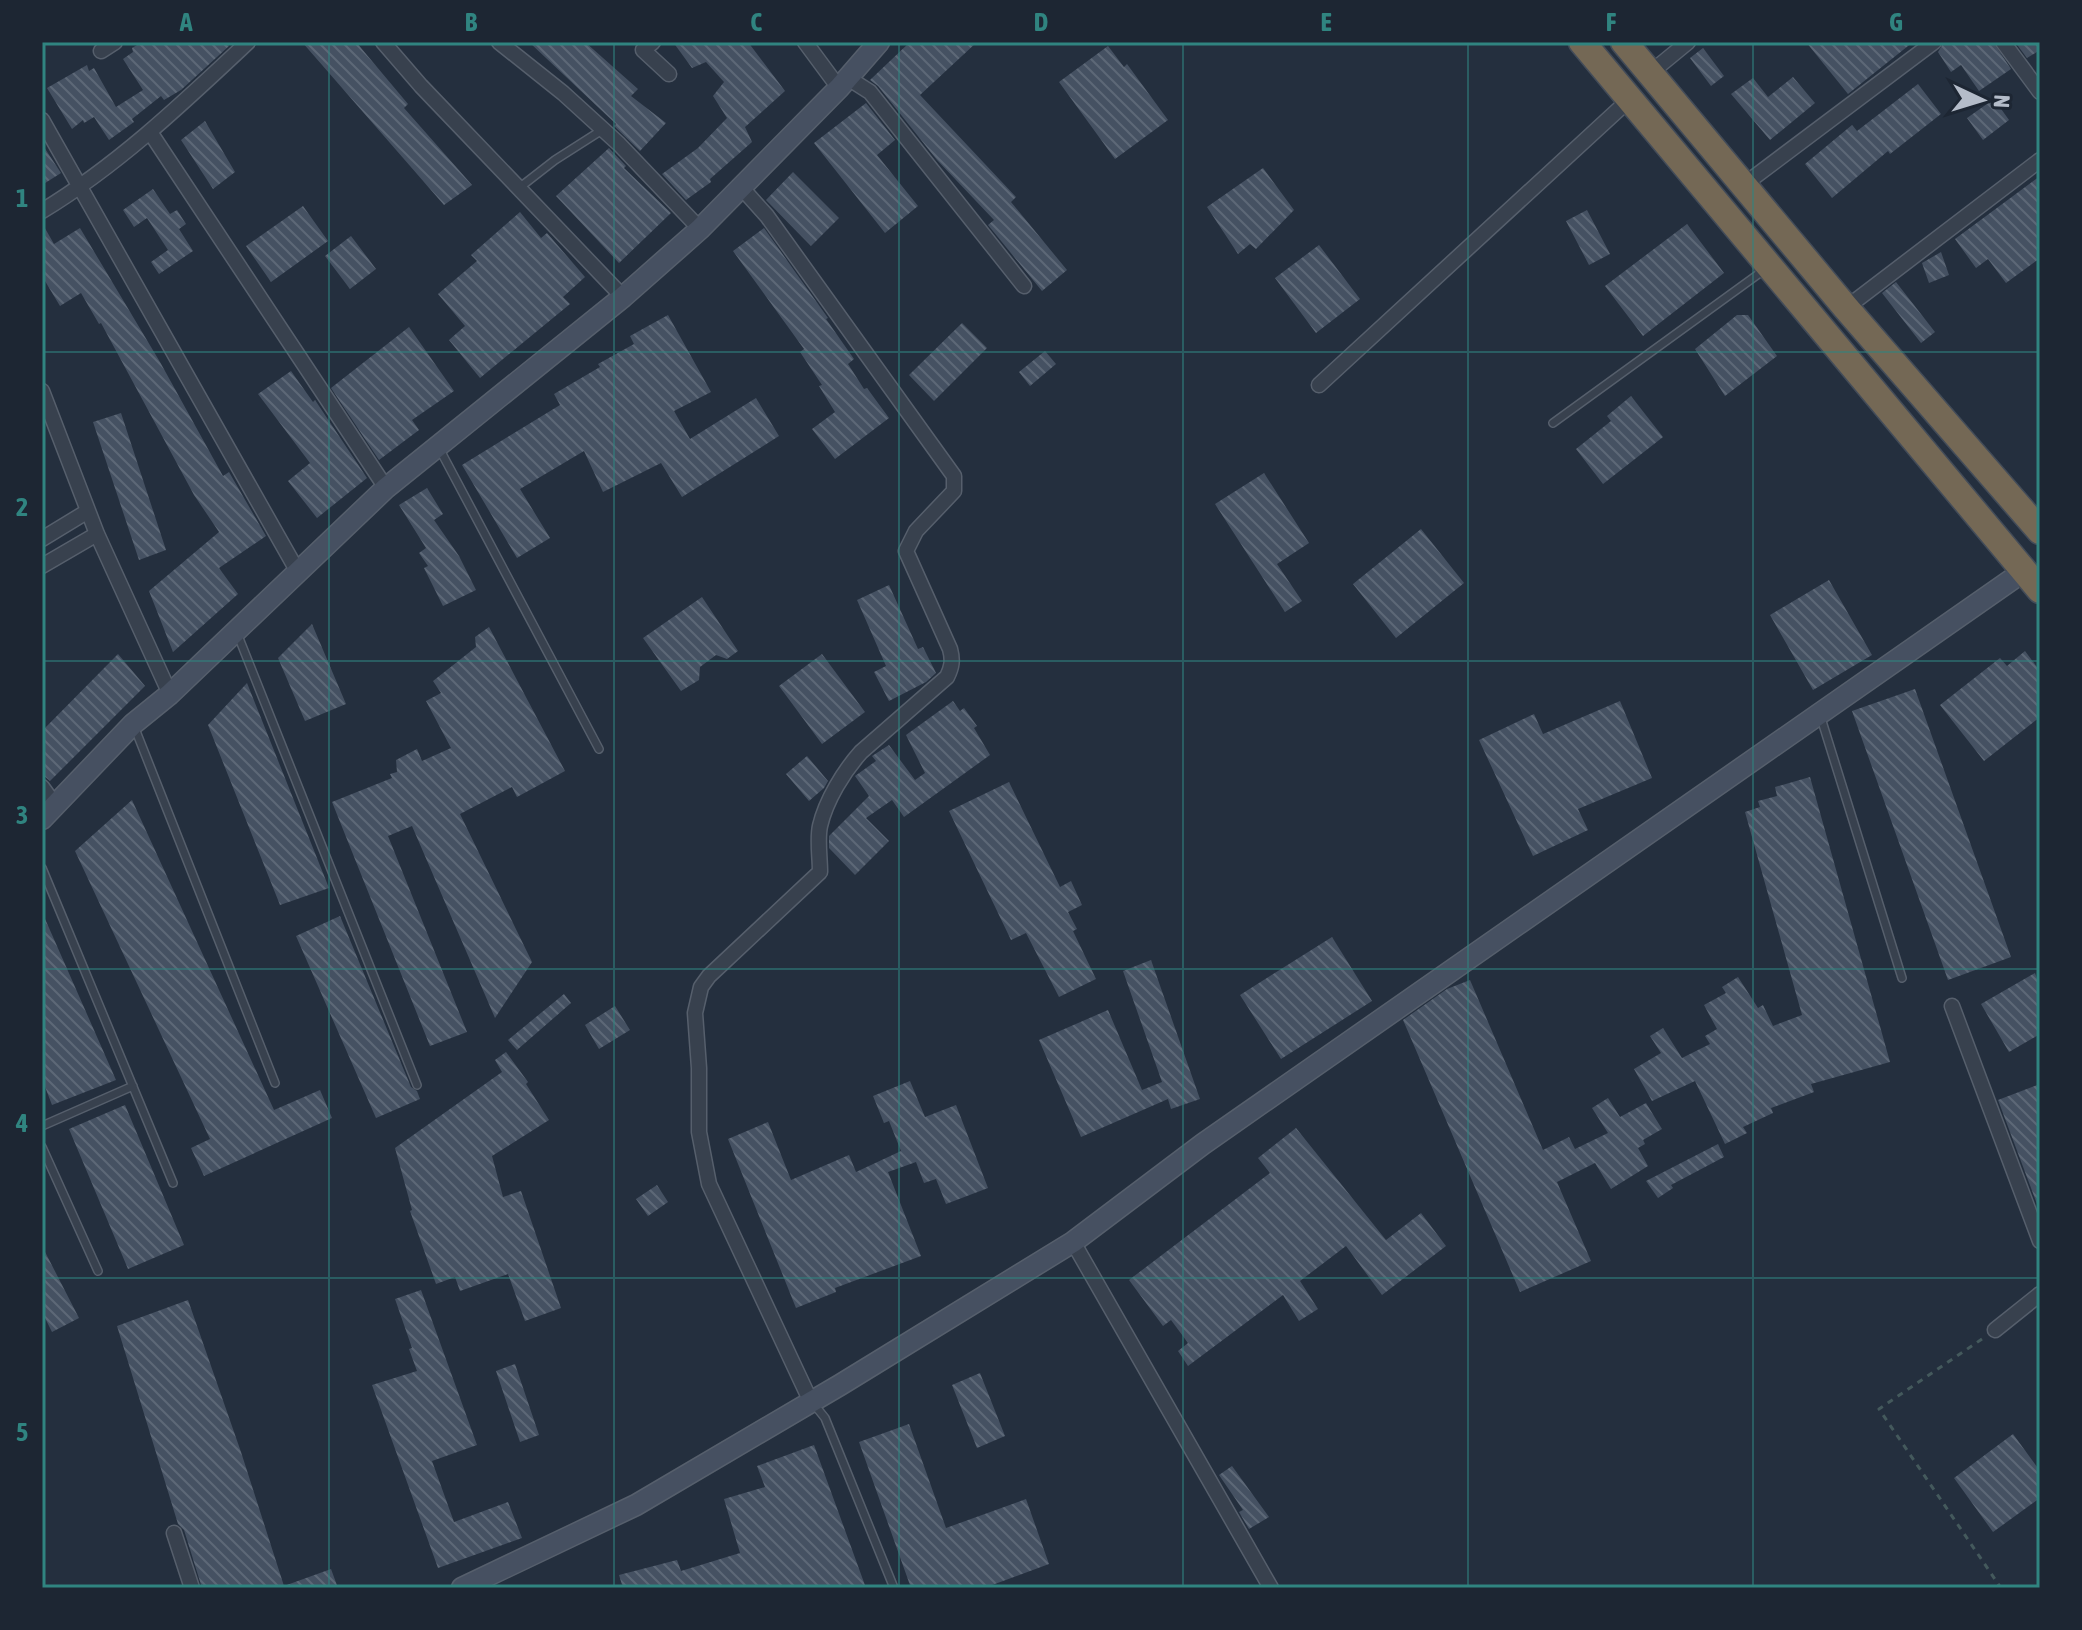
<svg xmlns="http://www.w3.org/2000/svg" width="2082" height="1630" font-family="'Asap Condensed',sans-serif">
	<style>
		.building { fill: url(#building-back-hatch) }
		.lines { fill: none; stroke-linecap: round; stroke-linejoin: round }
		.lane-casing { stroke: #565f6c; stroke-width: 10 }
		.street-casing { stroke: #565f6c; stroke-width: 17 }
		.secondary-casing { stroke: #565f6c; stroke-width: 23 }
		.highway-casing { stroke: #434c59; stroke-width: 29 }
		.path { stroke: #44595c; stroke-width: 3; stroke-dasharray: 6 6; stroke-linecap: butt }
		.lane { stroke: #38414e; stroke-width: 7 }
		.street { stroke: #38414e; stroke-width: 14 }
		.secondary { stroke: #465061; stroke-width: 20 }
		.highway { stroke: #746855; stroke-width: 26 }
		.grid { fill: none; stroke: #308480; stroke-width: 2; stroke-opacity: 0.55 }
		.neatline { fill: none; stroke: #308480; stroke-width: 3 }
		.grid-label { font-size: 26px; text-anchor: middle; font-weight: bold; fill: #308480 }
	</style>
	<defs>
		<pattern id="building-back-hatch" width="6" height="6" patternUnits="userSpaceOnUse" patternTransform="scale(2)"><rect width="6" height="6" fill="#455162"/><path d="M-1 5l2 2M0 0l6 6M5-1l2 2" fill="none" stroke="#5d6877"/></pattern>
	</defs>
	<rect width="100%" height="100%" fill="#242f3e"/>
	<!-- building -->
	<path class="building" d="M142 42H227L229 46 181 90 164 100 161 96 132 119 134 122 109 140 94 117 84 123 83 120 72 129 47 88 87 65 89 71 94 68 116 107 143 90 123 59 133 52 132 48Z
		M302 42H356L408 104 404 108 472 185 444 205Z
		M529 42H585L638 89 631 96 666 123 640 151 614 126 616 124Z
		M673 42H748L785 91 745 127 752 142 710 179 711 182 686 200 662 174 698 148 727 118 713 96 724 82 706 62 692 68Z
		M910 42H977L920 95 1016 197 1011 202 1067 270 1042 291 988 225 994 220 937 160 878 86 870 80Z
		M1806 42H1913L1848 94Z
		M1944 42H1993L2011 69 1979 91 1961 65 1951 72 1938 52Z
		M2015 42H2040V50L2027 58Z
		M1108 46 1124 67 1127 64 1168 120 1115 159 1059 82Z
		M1703 48 1724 76 1711 86 1690 58Z
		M1793 77 1815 103 1770 140 1731 94 1753 78 1768 97Z
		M1918 84 1941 114 1890 154 1888 151 1832 198 1805 164 1852 125 1857 131Z
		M1994 99 2009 120 1983 140 1967 118Z
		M866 103 895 140 877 155 918 206 885 233 814 143Z
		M205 121 235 172 213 189 181 140Z
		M42 144 61 173 42 185Z
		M609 148 626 166 624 168 671 213 619 263 556 196Z
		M1263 168 1294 210 1256 249 1250 244 1238 254 1207 207Z
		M793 172 839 218 811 246 766 200Z
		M2040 176V258L2006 283 1988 259 1976 268 1955 239Z
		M153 189 170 214 177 210 186 224 179 229 193 251 159 274 151 262 168 250 147 218 134 227 123 210Z
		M303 206 328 241 271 282 246 246Z
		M1587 210 1610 254 1589 265 1566 221Z
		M520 212 541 238 547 233 585 277 563 297 570 304 480 378 449 340 465 326 438 294 477 261 471 255Z
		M42 223 54 244 80 228 160 362 223 476 229 472 266 536 219 568 238 594 173 652 149 591 219 532 194 495 101 323 99 324 81 293 60 306 42 276Z
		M1687 224 1724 273 1643 336 1605 286Z
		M764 228 828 318 826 319 854 359 848 364 864 389 867 388 889 418 835 459 812 429 835 412 819 386 822 385 800 352 804 349 733 251Z
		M351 236 376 269 350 289 325 256Z
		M1319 245 1360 299 1316 333 1275 278Z
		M1941 252 1949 275 1929 283 1922 263Z
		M1896 282 1935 332 1921 343 1882 293Z
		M668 315 711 392 674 411 690 439 756 398 779 436 682 497 661 463 603 492 584 451 520 489 550 538 517 558 462 465 560 405 554 394 600 367 598 364 634 344 630 336Z
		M1737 315H1748L1777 356 1725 396 1695 349Z
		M962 323 987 348 934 401 909 375Z
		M409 327 454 391 412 420 419 430 379 460 331 388Z
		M1045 351 1056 364 1030 386 1019 372Z
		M291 371 313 402 315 400 367 478 317 518 288 481 310 463 258 394Z
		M1631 396 1663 437 1603 484 1576 449 1611 421 1607 416Z
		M121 413 166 550 139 560 93 422Z
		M1264 473 1309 543 1277 564 1302 601 1285 612 1215 504Z
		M427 488 443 514 434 520 459 556 476 590 443 606 424 568 428 566 419 553 426 548 399 505Z
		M1421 529 1464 583 1396 638 1353 584Z
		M1829 580 1872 655 1813 690 1770 615Z
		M889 585 918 649 923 647 936 673 926 682 889 701 874 672 886 666 857 600Z
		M702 597 738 651 727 659 716 655 700 667 699 680 681 691 643 638Z
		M312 624 346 704 305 721 278 658Z
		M489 627 565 771 517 797 512 787 460 814 532 962 495 1018 412 826 388 836 467 1032 430 1046 332 802 392 778 390 774 397 772 396 760 417 749 422 761 451 748 426 701 441 693 433 681 476 647 475 637Z
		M2025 651 2040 671V717L1984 761 1940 705 2000 658 2007 666Z
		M118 654 145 686 50 781 42 774V731Z
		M822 654 865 712 822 744 779 686Z
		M247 683 329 888 280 905 208 725Z
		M1915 689 2011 957 1948 980 1852 711Z
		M953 701 960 711 964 708 977 726 974 728 990 755 904 817 892 800 866 818 889 841 855 875 829 848V836L869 796 855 776 876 761 872 756 889 745 915 780 925 773 906 735Z
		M1620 701 1652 778 1578 809 1588 830 1533 856 1479 740 1534 714 1543 734Z
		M807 756 828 781 824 788 809 801 786 774Z
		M1810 777 1890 1062 1811 1084 1814 1092 1771 1108 1773 1113 1743 1127 1747 1133 1725 1144 1695 1081 1652 1101 1634 1069 1661 1053 1650 1036 1663 1028 1682 1058 1710 1044 1705 1036 1717 1029 1704 1005 1726 993 1722 987 1738 977 1758 1008 1763 1005 1773 1026 1802 1015 1745 812 1760 807 1758 801 1777 796 1775 787Z
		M1009 782 1060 887 1071 881 1082 905 1068 912 1077 929 1073 931 1096 979 1059 997 1026 933 1011 940 949 811Z
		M132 800 274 1110 320 1090 332 1118 204 1176 191 1148 210 1139 75 851Z
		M42 912 116 1080 52 1105 42 1079Z
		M340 916 411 1087 417 1091 420 1099 376 1118 296 936Z
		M1332 937 1372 1001 1281 1059 1240 995Z
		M1151 960 1200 1099 1171 1109 1168 1099 1081 1137 1039 1040 1108 1010 1142 1090 1162 1082 1123 971Z
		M2035 973 2040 987V1034L2009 1052 1981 1004Z
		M1470 980 1543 1150 1569 1137 1575 1149 1608 1133 1592 1108 1608 1098 1620 1117 1646 1103 1662 1129 1643 1140 1645 1144 1638 1148 1648 1166 1611 1189 1595 1163 1557 1182 1591 1261 1520 1292 1403 1020 1447 989Z
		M564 994 571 1003 517 1050 508 1040Z
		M615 1006 630 1030 599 1049 585 1025Z
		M506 1052 528 1082 526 1084 549 1120 492 1156 503 1197 521 1191 561 1308 525 1321 508 1274 460 1291 455 1277 436 1284 410 1211 412 1210 395 1148 502 1072 495 1060Z
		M910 1081 925 1117 956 1105 988 1188 946 1204 936 1179 924 1183 916 1162 888 1172 921 1256 835 1288 836 1292 796 1308 728 1139 768 1122 791 1180 849 1155 856 1172 901 1151 889 1121 884 1123 873 1096Z
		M2040 1084V1212L1998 1100Z
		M125 1105 184 1245 128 1269 69 1129Z
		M1296 1128 1386 1240 1421 1213 1446 1246 1382 1295 1346 1246 1300 1281 1318 1309 1299 1321 1283 1295 1188 1366 1178 1351 1188 1343 1171 1320 1163 1326 1129 1280 1270 1173 1258 1158Z
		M1718 1144 1724 1157 1671 1185 1673 1188 1658 1198 1646 1181Z
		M657 1185 668 1202 648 1216 636 1199Z
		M42 1246 79 1318 52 1332 42 1312Z
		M421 1290 477 1445 432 1461 454 1522 508 1502 522 1538 438 1568 372 1385 417 1371 409 1349 412 1348 395 1299Z
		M188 1300 241 1452 284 1586 331 1569 338 1588H202L184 1530 178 1524 117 1326Z
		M515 1364 539 1435 520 1442 496 1371Z
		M980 1373 1005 1436 977 1448 952 1385Z
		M909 1424 946 1528 1026 1499 1049 1564 984 1588H911L859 1442Z
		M2013 1434 2040 1471V1498L1993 1532 1954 1478Z
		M814 1445 866 1588H623L619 1575 677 1560 681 1571 740 1553 724 1499 765 1487 757 1466Z
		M1232 1466 1269 1517 1249 1529 1239 1512 1243 1510 1219 1475Z"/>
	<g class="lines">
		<defs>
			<path id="lane" d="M519 188 555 160 602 130
				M1553 423 1764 270
				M439 448 599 749
				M237 633 417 1085
				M1821 718 1902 978
				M134 726 275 1083
				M42 868 173 1183
				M42 1126 133 1086
				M42 1147 98 1271
				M813 1403 825 1418 894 1588"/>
			<path id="street" d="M383 42 421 86 623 297
				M499 42 563 93 619 144 700 229
				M653 42 643 50 669 74
				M805 42 839 88
				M2003 42 2040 92
				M101 51 115 42
				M1649 74 1688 42
				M848 78 870 92 1024 286
				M42 120 298 572
				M150 132 386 488
				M1745 184 1934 42
				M741 187 767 216 954 476V491L916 531 906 551 950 649C953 660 952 667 947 677L861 752C844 771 826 800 820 826 817 839 820 857 820 872L709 976 701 987 695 1013 699 1068V1132L709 1184 811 1402
				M42 211C118 165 183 103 248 42
				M1846 308 2040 160
				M1319 385 1631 98
				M42 391 97 534 170 694
				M42 539 88 511
				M42 566 97 534
				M42 787 55 805
				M1952 1006 2040 1241
				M1073 1242 1271 1588
				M1995 1330 2040 1294
				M174 1533 192 1588"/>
			<path id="secondary" d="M42 819 133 724 170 694 386 488 623 297 700 229 839 88 879 42
				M462 1588 636 1505 840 1385 1073 1242 1203 1144 2024 571"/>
			<path id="highway" d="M1582 42 2040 590
				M1624 42 1846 308 2040 531"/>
		</defs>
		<!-- lane casing -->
		<use href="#lane" class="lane-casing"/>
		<!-- street casing -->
		<use href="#street" class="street-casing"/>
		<!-- secondary casing -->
		<use href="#secondary" class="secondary-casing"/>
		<!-- highway casing -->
		<use href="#highway" class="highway-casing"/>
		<!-- path -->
		<path class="path" d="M1982 1339 1879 1409 2001 1588"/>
		<!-- lane -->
		<use href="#lane" class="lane"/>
		<!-- street -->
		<use href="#street" class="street"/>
		<!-- secondary -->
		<use href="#secondary" class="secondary"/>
		<!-- highway -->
		<use href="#highway" class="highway"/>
	</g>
	<!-- grid -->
	<path class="grid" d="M329 42V1588M614 42V1588M899 42V1588M1183 42V1588M1468 42V1588M1753 42V1588M42 352H2040M42 661H2040M42 969H2040M42 1278H2040"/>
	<!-- border -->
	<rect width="2082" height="1630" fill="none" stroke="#1d2633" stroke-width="88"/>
	<!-- north arrow -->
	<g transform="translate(1982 100) rotate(94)" stroke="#1d2633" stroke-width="6" paint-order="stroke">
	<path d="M0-6L14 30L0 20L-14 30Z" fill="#b4bcc9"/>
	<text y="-12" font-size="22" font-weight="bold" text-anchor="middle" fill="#b4bcc9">N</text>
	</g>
	<rect x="44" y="44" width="1994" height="1542" class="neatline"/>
	<g class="grid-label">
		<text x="186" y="31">A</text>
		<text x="471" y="31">B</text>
		<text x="756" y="31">C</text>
		<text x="1041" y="31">D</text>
		<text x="1326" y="31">E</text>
		<text x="1611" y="31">F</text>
		<text x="1896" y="31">G</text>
		<text x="22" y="207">1</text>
		<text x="22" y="516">2</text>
		<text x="22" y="824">3</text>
		<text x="22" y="1132">4</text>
		<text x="22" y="1441">5</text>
	</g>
</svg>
